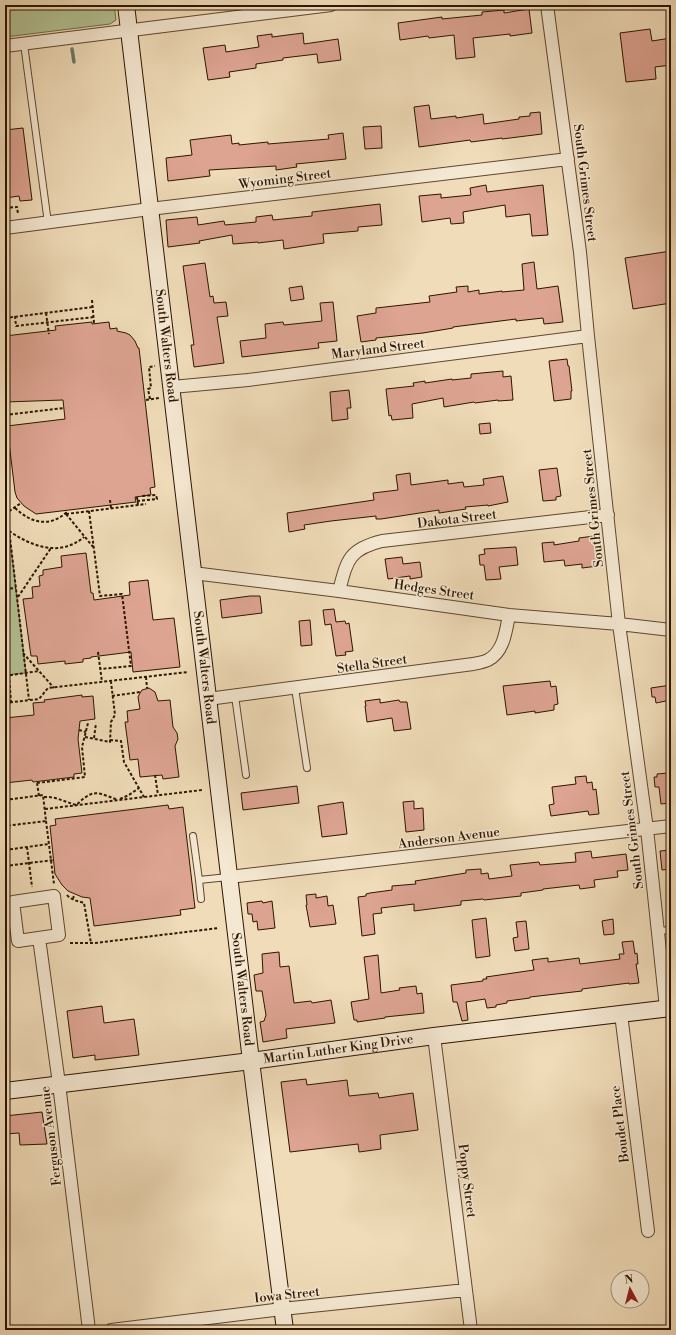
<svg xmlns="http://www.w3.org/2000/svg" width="676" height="1335" font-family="'Libre Bodoni',serif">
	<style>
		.green { fill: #b4c294; stroke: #706c4a }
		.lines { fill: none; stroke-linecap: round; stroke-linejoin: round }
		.stream { stroke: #6e7968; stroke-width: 3.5 }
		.building { fill: #dda492; stroke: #2d1500 }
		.service-casing { stroke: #5e472e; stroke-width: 8 }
		.minor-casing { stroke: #5e472e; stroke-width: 14 }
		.secondary-casing { stroke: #2d1500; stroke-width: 18 }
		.path { stroke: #2d1500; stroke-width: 2; stroke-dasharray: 3 2; stroke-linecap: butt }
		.service { stroke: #f5e8d2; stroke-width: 6 }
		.minor { stroke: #f5e8d2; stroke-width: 12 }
		.secondary { stroke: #f5e8d2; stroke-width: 16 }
		.labels { text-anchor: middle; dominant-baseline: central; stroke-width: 3; stroke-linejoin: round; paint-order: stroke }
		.street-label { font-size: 13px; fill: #2d1500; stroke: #f5e8d2 }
	</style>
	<rect width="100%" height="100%" fill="#f0dcb9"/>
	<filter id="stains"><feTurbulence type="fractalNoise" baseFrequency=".005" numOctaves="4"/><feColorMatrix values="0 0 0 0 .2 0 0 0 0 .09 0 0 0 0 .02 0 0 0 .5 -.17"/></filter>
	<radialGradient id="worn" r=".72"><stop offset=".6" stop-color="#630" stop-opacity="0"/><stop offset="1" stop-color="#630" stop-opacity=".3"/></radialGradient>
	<!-- green -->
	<path class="green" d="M5 5H114L116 20 110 24 5 37Z
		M5 522 8 523 26 673 5 675Z"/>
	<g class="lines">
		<!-- stream -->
		<path class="stream" d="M72 49 74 62"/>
	</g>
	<!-- building -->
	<path class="building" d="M529 9 532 33 510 36V34L473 38 475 57 456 59 454 35 429 38 428 36 400 40 398 23 442 17V19L482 15V12L504 10V13Z
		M650 29 652 41 671 38V65L655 67 656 79 626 82 620 33Z
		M303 33 304 44 338 39 341 60 318 63 317 54 283 58V60L256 64V68L229 72 230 77 208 80 203 48 225 45 226 52 259 47 257 36 272 34V37Z
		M429 105 431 119 456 116V118L483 114 484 124 519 119V117L530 116V113L540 112 542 134 502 139V138L471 142 470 140 419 147 414 107Z
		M381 126 382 148 365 149 363 127Z
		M23 128 32 200 20 201 19 196 5 198V130Z
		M343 133 346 159 296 164 297 167 276 170V166L209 170 210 176 168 181 166 158 192 155 190 140 231 135 232 144 239 143V145L268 142V144L329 139 328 135Z
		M486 185 487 192 543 185 548 235 532 236 530 214 506 217 505 205 463 212 464 223 451 224 450 218 422 222 419 196 441 194V198L471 195 470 188Z
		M380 204 382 225 358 227V231L323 234 324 243 284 249 283 240 258 243V242L233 244 232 235 199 241 200 243 168 247 166 220 197 217 198 225 224 221 225 225 256 222V217L272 215 273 220 312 216V212Z
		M671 251V303L633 309 625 258Z
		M534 262 537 289 558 286 563 322 544 324 543 318 516 321V319L453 327V328L423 333 376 338V340L361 342 357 316 376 313V308L430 302 429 296 457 292 456 287 468 286V292L479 290V294L502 291V292L524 290 522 264Z
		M205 263 210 297 213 296 214 303 226 302 228 316 217 317 224 363 194 367 191 345H194L183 266Z
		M302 286 304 299 291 301 289 288Z
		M333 302 337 341 318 343 319 348 242 357 240 341 266 338 265 324 283 322 284 325 322 321 320 303Z
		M92 322V324L109 322 110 329 117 328V331L126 333 130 335 135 341 138 348H139L155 487 150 488 151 495 135 497 136 502 36 514 24 506 17 498 15 492 7 426 65 419 63 400 5 402V336L56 330 55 326Z
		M567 359 568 366H569L572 391H571V399L554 401 549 361Z
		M503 371V377L511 376 513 400 498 401V400L475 403 474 402 444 407 443 398 412 404 413 418 392 420 391 415 389 416 386 389 414 386 413 383 425 381V383L452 379V380L471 378V374Z
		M349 390 351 408H347L348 419 332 421 330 392Z
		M490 423 491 433 480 434 479 424Z
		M557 468 561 496 556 497V500L543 501 539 470Z
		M410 473 411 485 448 480V484L463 482 464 487 484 485 483 479 503 476 508 502 488 506V505L465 507 466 509 439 513V510L381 519H376V516L331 521 304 525 305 529 289 532 287 513 374 500 373 493 398 490 396 475Z
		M594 536 598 566 582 568V564L565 566 564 560 544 562 542 543 554 542V545L579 541V538Z
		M516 547 518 565 499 567 501 579 486 580 484 565H480L479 555 485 554 484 549Z
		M86 553 91 593H93L94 600 130 595 129 582 148 580 153 620 174 618 180 667 133 672 131 652 91 657V658L83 659V662L65 664V661L38 664 37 656H31L23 599 33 598 32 587 40 586 39 576 43 575V570L62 567 61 556Z
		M402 557 403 564 420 562 422 577 410 579V576L388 579 385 559Z
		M250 596H260L262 613 222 618 220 600Z
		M334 609 336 622 345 621 346 624 349 623 353 651 345 652 346 655 336 656 331 624 325 625 323 610Z
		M310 620 312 645 301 646 299 621Z
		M550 681 551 687 556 686 558 704 554 705V710L535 713V711L507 715 503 686Z
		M671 685V700L656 703 655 697H652L651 688Z
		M149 688 155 692 158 701 170 700 173 727 177 733 178 739 175 746 179 777 163 779 162 775 140 777 138 759 130 760 125 722H128L127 711 140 709 138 697 140 693 142 690Z
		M82 695V697L93 696 95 719 80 721 78 739 82 773 74 774V777L33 782 32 780 5 783V718L34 715 33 703 45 702 44 700Z
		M380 699V703L399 700 400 702H407L411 729 394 731 392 718 367 722 365 706H366L365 701Z
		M668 773V774H671V803L661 804 659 787H655L654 777H657V774Z
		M586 776 587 783 592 782 593 790 596 789 599 814 589 815 588 811 551 816 549 805 554 804 552 787 576 784 575 777Z
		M297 786 299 803 243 810 241 793Z
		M414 801V809L423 808 424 830 406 832 403 802Z
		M343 802 347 834 322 837 318 806Z
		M168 805 169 809 183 807 195 908 180 910 181 915 94 926 90 898 82 897 68 891 62 885 55 874 50 826 56 825 55 819Z
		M671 850V869L662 870 660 851Z
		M591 851 592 858 626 854 628 870 617 871 618 877 594 880 595 887 580 889 579 885 543 889V890L521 893V896L484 900 483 899 461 901V905L414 911V904L381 908 382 913 373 914 375 934 362 936 358 897 366 896V894L370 893 392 890V886L416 884 415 881 466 873V870L481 869V874L488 873 489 879 512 876 510 865 539 862 540 865 576 862 575 853Z
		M316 894V898L327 896 328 906 333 905 336 924 310 927 306 905H307L306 895Z
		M262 901 263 903 272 901 275 928 258 930 257 921 253 922 252 914H248L247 903Z
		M486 918 490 956 476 958 472 920Z
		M613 919 614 934 604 935 602 921Z
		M526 921 529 949 515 951 513 938 518 937 516 922Z
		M633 941 635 954 637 953 638 964H636L639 983 629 984V983L582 989V991L530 997V998L507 1001V1003L496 1005V1007L487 1008 485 999 466 1002 468 1020 462 1021 457 1002H453L451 985 483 981V979H487L486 977 534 970 532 960 548 958V962L579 958 580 964 620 959 619 954H624L622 942Z
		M279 952 280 967 289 966 294 1003 311 1001 312 1003 331 1000 335 1023 286 1029 287 1038 263 1042 260 1022 264 1021 266 1015 262 991H256L254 975 263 973 262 954Z
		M378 955 381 993 400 990 399 988 416 986 417 994 422 993 424 1013 385 1017V1018L357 1022V1020H354L351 1002 369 999 364 957Z
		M102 1006 104 1023 134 1019 139 1055 95 1060V1055L73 1058 67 1011Z
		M306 1079 307 1085 347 1080 349 1096 378 1093 379 1098 413 1093 418 1130 380 1135 381 1149 359 1152 358 1144 290 1152 281 1082Z
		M42 1112 47 1144 20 1145 19 1133 5 1134V1116Z"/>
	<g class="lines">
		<defs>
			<path id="service" d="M24 44 48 223
				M295 688 307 768
				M235 696 246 775
				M193 836 199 880 228 877
				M199 880 201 899
				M658 931 671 930"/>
			<path id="minor" d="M547 5 580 252 588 336 619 624 647 829 666 1008
				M5 46 331 5
				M5 228 150 209 568 159
				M172 387 248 380 588 336
				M193 573 339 591 509 615 619 624 671 630
				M339 591C347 560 349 549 382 541L608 515
				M208 699 473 664C478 663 484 662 488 660 504 652 506 630 509 615
				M229 877 671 826
				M54 896 59 935 18 941 13 902Z
				M39 938 59 1084 89 1330
				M621 1014 648 1231
				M434 1036 471 1330
				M111 1330 282 1309 466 1290"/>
			<g id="secondary">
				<path id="s1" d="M126 5 251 1061 285 1330"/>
				<path id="s2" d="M5 1091 251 1061 434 1036 671 1008"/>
			</g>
		</defs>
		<!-- service casing -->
		<use href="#service" class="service-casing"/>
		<!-- minor casing -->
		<use href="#minor" class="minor-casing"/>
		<!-- secondary casing -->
		<use href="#secondary" class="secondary-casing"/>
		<!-- path -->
		<path class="path" d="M5 63 7 78
			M5 208 17 207 18 214
			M92 300 94 323
			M46 313 49 334
			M15 316 16 326 94 317
			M5 318 93 307
			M150 399 148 389 151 388 149 367 155 366
			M146 400 159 398
			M5 415 64 408
			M5 495 29 700
			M137 497 138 505
			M110 500 111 508
			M137 501 157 499 156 495 141 496
			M15 508C31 523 49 528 67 512
			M89 511 100 596 122 594 131 666 100 669
			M5 514 21 503
			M66 514 146 504
			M66 514 94 548
			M9 531C33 547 60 557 84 537
			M5 589 16 588
			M18 597 51 548
			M98 652 102 682
			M23 653 54 688
			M9 675 11 702
			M5 676 39 671
			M146 677 147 688
			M112 696 140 692
			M5 703 39 699 48 688 188 672
			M79 730 86 732
			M85 737 110 742 111 722 115 715 111 682
			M94 738 96 723
			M110 740 121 741 124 762 144 797
			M155 775 158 795
			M37 783 85 777 82 747 88 723
			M37 783 39 796
			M44 797C55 796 65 802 76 805 79 803 82 799 86 797 96 789 105 796 116 799
			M120 799 129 795 139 788
			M5 800 43 795 46 821 5 826
			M45 809 202 790
			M46 821 54 884
			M27 847 32 887
			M5 850 49 844
			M5 858 9 891
			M5 866 54 860
			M67 895C71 900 78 901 84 903L91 943
			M73 899 74 895
			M70 943H95L219 928"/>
		<!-- service -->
		<use href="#service" class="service"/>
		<!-- minor -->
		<use href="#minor" class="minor"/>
		<!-- secondary -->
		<use href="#secondary" class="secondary"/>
	</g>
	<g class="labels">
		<!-- street labels -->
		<g class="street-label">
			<text transform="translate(285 179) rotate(-7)">Wyoming Street</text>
			<text transform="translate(585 183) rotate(83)">South Grimes Street</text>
			<text stroke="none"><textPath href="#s1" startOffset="343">South Walters Road</textPath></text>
			<text transform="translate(378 349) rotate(-7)">Maryland Street</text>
			<text transform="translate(593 508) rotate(-96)">South Grimes Street</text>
			<text transform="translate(457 519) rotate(-7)">Dakota Street</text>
			<text transform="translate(434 590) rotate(8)">Hedges Street</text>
			<text transform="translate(372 664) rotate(-8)">Stella Street</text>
			<text stroke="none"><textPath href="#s1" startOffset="667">South Walters Road</textPath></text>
			<text transform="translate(632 830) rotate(-97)">South Grimes Street</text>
			<text transform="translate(449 838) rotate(-7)">Anderson Avenue</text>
			<text stroke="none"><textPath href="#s1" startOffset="991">South Walters Road</textPath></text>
			<text stroke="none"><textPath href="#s2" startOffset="336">Martin Luther King Drive</textPath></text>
			<text transform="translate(620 1124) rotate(-97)">Boudet Place</text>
			<text transform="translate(51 1136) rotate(-97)">Ferguson Avenue</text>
			<text transform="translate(467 1181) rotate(83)">Poppy Street</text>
			<text transform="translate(287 1295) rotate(-6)">Iowa Street</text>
		</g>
	</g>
	<!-- margin -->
	<rect width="676" height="1335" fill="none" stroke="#f0dcb9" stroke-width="20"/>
	<rect x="6" y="6" width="664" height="1323" fill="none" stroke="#2d1500" stroke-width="2"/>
	<rect x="10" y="10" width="656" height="1315" fill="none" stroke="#2d1500"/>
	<!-- north arrow -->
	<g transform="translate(630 1289) rotate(353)"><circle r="19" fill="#f5e8d2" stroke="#a5947e"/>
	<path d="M0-3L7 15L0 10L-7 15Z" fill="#8f2418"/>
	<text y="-6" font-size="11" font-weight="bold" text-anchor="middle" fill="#2d1500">N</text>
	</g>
	<rect width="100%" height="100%" filter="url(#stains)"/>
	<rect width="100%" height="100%" fill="url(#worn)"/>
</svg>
